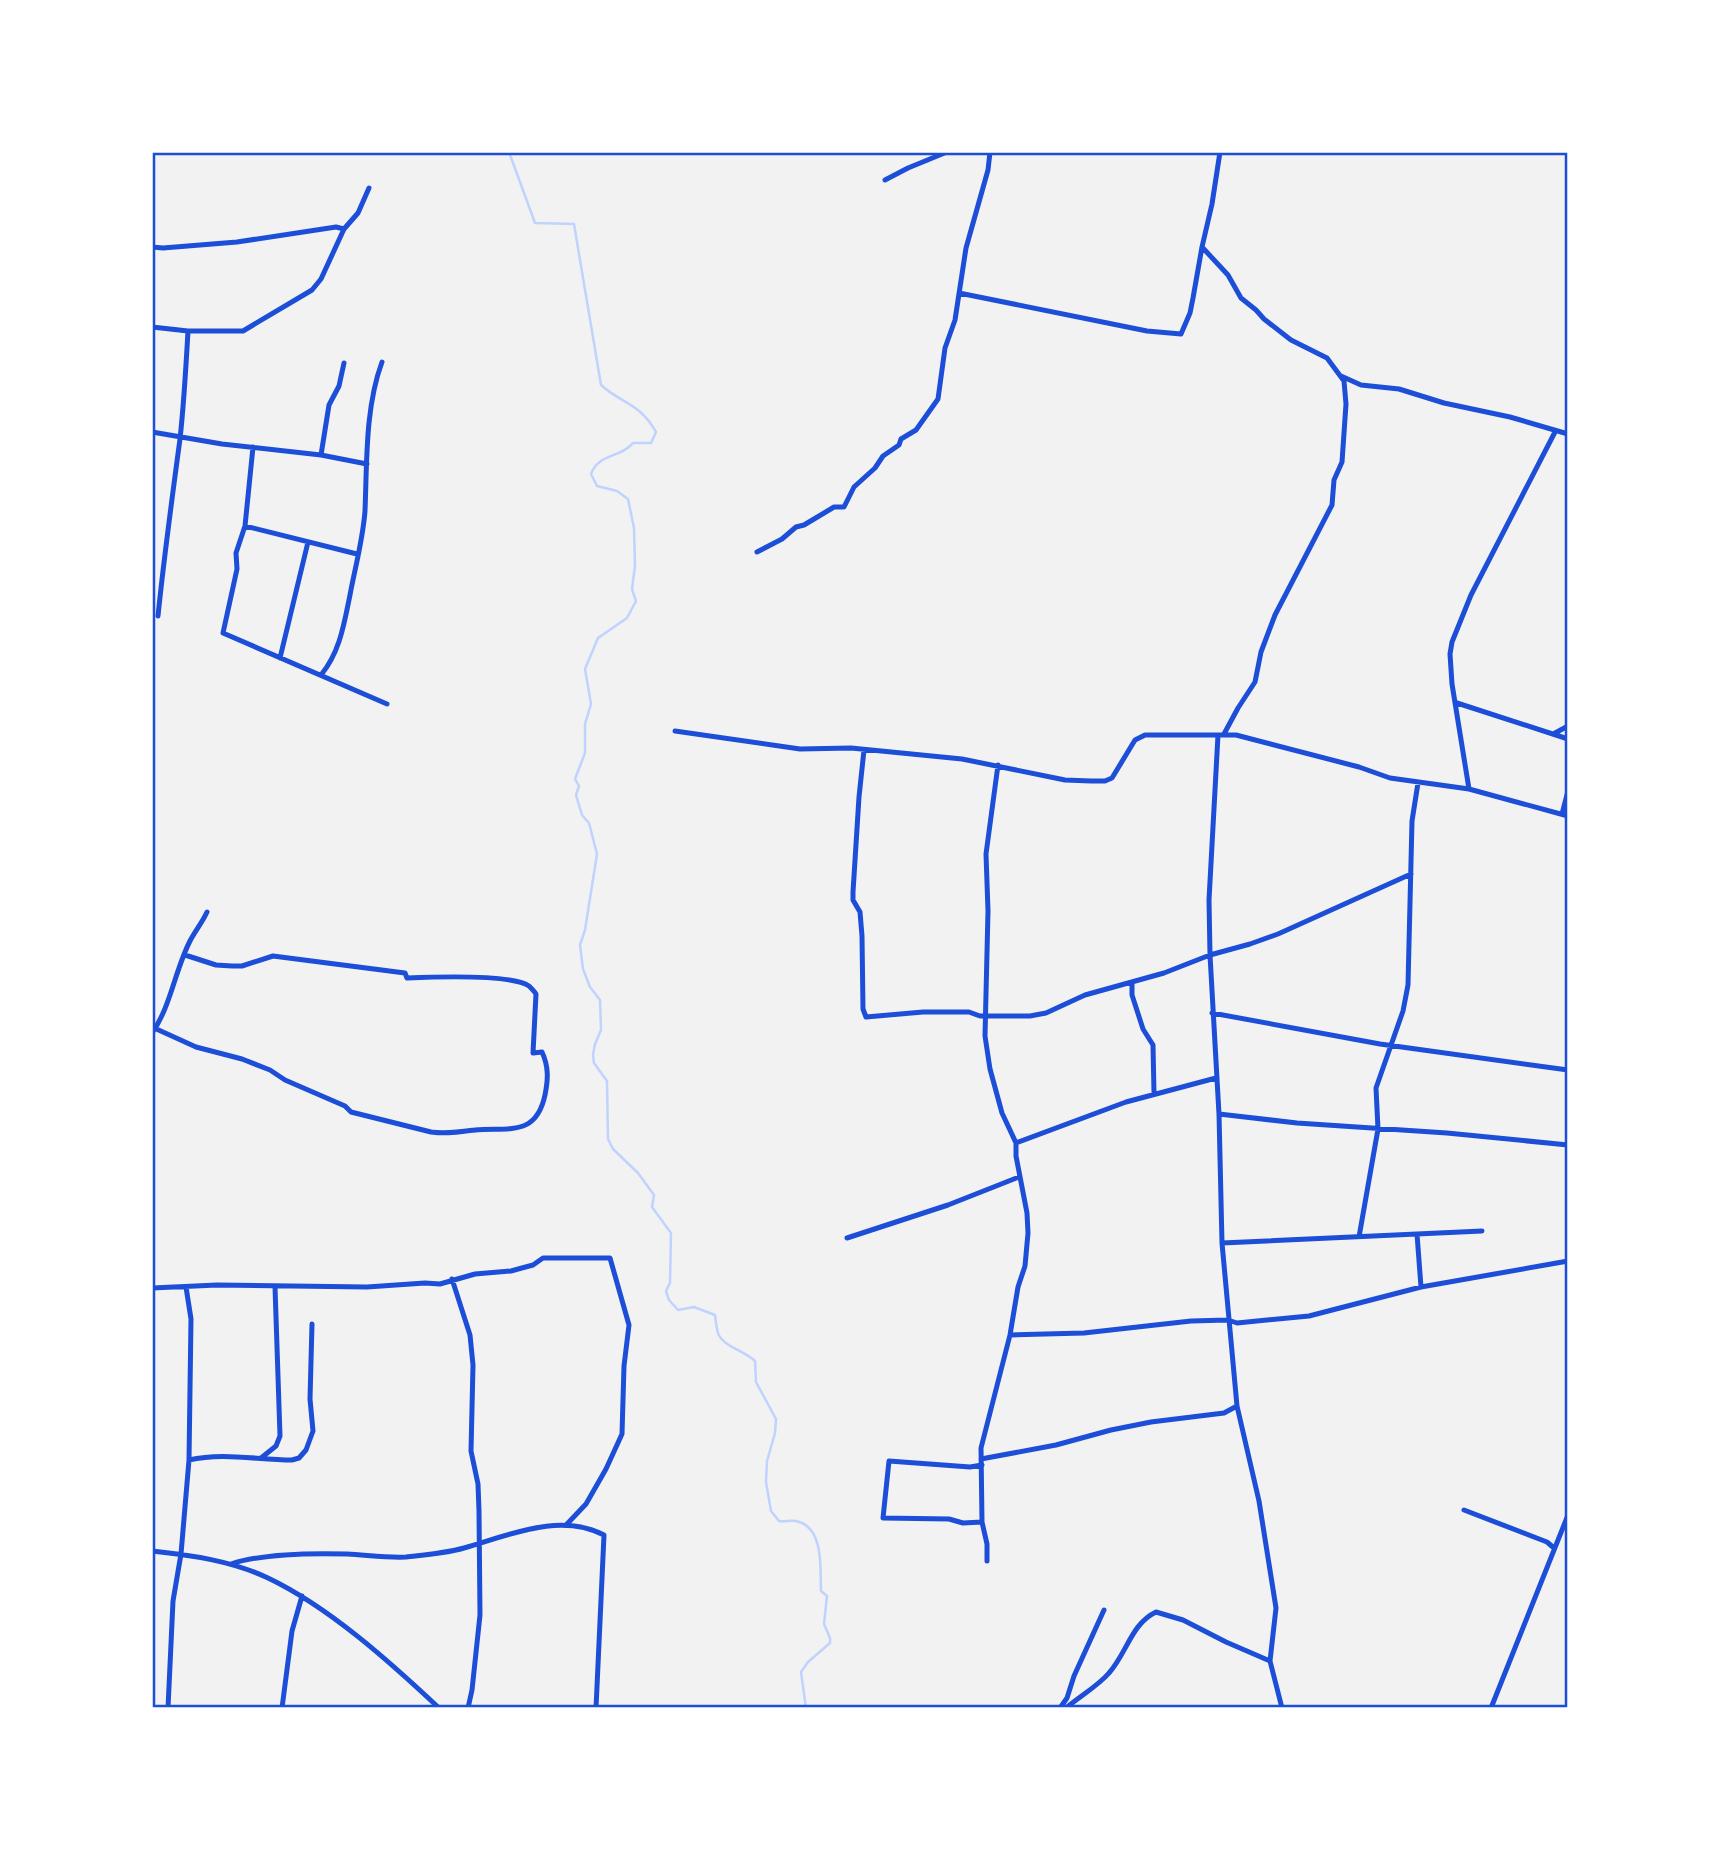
<svg xmlns="http://www.w3.org/2000/svg" width="1720" height="1860" font-family="Georgia,serif">
	<style>
		.lines { fill: none; stroke-linecap: round; stroke-linejoin: round }
		.stream { stroke: #bfd3fe; stroke-width: 2.5 }
		.minor { stroke: #1d4ed8; stroke-width: 5 }
		.neatline { fill: none; stroke: #1d4ed8; stroke-width: 2.5 }
	</style>
	<rect width="100%" height="100%" fill="#f2f2f2"/>
	<g class="lines">
		<!-- stream -->
		<path class="stream" d="M509 152 535 223 574 224 601 385C622 404 640 403 656 432L651 443H633C621 458 599 453 591 474L597 486 617 491 628 499 634 528 635 566 632 589 636 601 627 618 598 638 585 669 591 704 585 724V753L575 779 579 786 576 795 582 815 589 823 597 854 585 930 580 945 583 969 590 987 600 1000 601 1030 595 1044 593 1055 594 1063 607 1081 608 1139 613 1149 638 1173 654 1195 652 1207 671 1233 670 1283 666 1291 669 1300 678 1310 694 1307 715 1315C716 1321 716 1327 718 1333 722 1346 745 1351 755 1361L756 1382 776 1419 775 1433 767 1461 766 1482 771 1511 779 1521C784 1522 791 1520 796 1521 825 1527 820 1570 821 1591L827 1596 824 1624 830 1638V1643L808 1662 801 1672 806 1708"/>
		<!-- minor -->
		<path class="minor" d="M885 180 908 168 947 152
			M152 247 163 248 237 242 336 227 344 229
			M1202 247 1228 275 1241 298 1256 310 1264 319 1291 340 1327 358 1344 381 1346 404 1342 462 1334 480 1332 505 1275 615 1261 652 1255 682 1238 708 1224 734
			M959 293 1147 331 1181 334 1190 313 1193 298 1202 247 1212 204 1220 152
			M152 327 188 331H243L312 290 321 279 344 229 358 213 369 188
			M1341 376 1361 385 1399 389 1444 403 1510 417 1568 434
			M152 432 222 444 321 455 367 464
			M253 447 245 526 236 553 237 569 223 633 387 704
			M321 455 329 405 339 386 344 363
			M245 526 357 554
			M757 552 782 539 796 527 804 525 834 507H844L854 487 875 468 883 456 899 445 901 439 916 430 938 399 945 348 955 320 966 248 988 170 990 152
			M158 616C164 557 172 498 180 439 184 403 186 367 188 331
			M280 658 308 542
			M321 675C340 652 344 624 350 595 355 568 363 539 365 511 367 463 365 408 382 362
			M1457 703 1568 739
			M675 731 800 749 851 748 962 759 1065 780 1091 781H1105L1112 778 1135 740 1145 735H1236L1359 767 1390 778 1469 789 1568 816
			M1555 733 1568 726
			M1218 735 1209 900 1210 955 1219 1114 1222 1243 1237 1406 1259 1501 1276 1608 1270 1661 1282 1708
			M864 750 859 797 853 892V900L860 912 862 936 863 1009 866 1017 923 1012H969L980 1016H1030L1046 1013 1085 995 1164 973 1210 955 1250 944 1278 934 1411 874
			M1469 789 1452 684 1450 654 1452 642 1471 595 1555 432
			M1562 814 1568 791
			M1132 982V995L1143 1029 1153 1045 1154 1093
			M1212 1013 1380 1044 1568 1070
			M152 1027 196 1047 242 1059 270 1070 285 1080 345 1106 351 1112 431 1132C447 1134 460 1132 475 1130 509 1127 536 1137 545 1095 548 1080 549 1067 542 1052L533 1053 536 994C536 993 529 986 529 986 511 974 431 977 407 978L405 973 273 956 242 966H232L216 965 185 955
			M152 1033C171 1006 175 970 190 941 195 931 202 923 207 912
			M1219 1114 1297 1123 1447 1133 1568 1145
			M1016 1143 1126 1102 1216 1078
			M1417 1234 1421 1287
			M1359 1237 1378 1129 1376 1088 1403 1011 1408 985 1412 821 1418 783
			M847 1238 948 1205 1019 1177
			M1222 1243 1482 1231
			M452 1279 470 1335 473 1365 471 1451 478 1484 479 1511 480 1615 472 1690 468 1708
			M152 1288 217 1285 367 1287 425 1283 440 1284 475 1274 511 1271 533 1265 543 1258H610L629 1325 624 1366 622 1434 606 1469 586 1504 567 1524
			M1010 1335 1084 1333 1191 1321 1228 1320 1237 1323 1309 1316 1421 1287 1568 1261
			M261 1458 276 1446 280 1436 275 1287
			M981 1459 1056 1445 1111 1430 1151 1422 1224 1413 1237 1406
			M189 1460C223 1452 257 1460 292 1460L299 1458 306 1450 313 1431 310 1399 312 1324
			M982 1465 970 1467 889 1461 883 1518 949 1519 963 1523 982 1522
			M1464 1510 1547 1542 1554 1548
			M152 1551C191 1555 232 1561 268 1578 329 1607 390 1662 439 1708
			M987 1561V1544L982 1522 981 1448 1010 1335 1018 1287 1025 1266 1028 1233 1027 1213 1016 1156V1143L1002 1113 990 1069 985 1036 988 911 986 854 998 765
			M231 1564C264 1553 312 1553 347 1554 367 1555 387 1558 406 1557 425 1555 447 1553 464 1548 510 1535 559 1512 604 1535L596 1708
			M168 1708 173 1601 181 1554 189 1460 191 1319 186 1287
			M282 1708 292 1631 302 1596
			M1060 1708 1067 1698 1074 1676 1104 1610
			M1066 1708C1080 1696 1098 1686 1109 1673 1127 1653 1131 1624 1156 1612L1183 1620 1226 1642 1270 1661
			M1491 1708 1568 1515"/>
	</g>
	<!-- border -->
	<rect width="1720" height="1860" fill="none" stroke="#ffffff" stroke-width="308"/>
	<rect x="154" y="154" width="1412" height="1552" class="neatline"/>
</svg>
